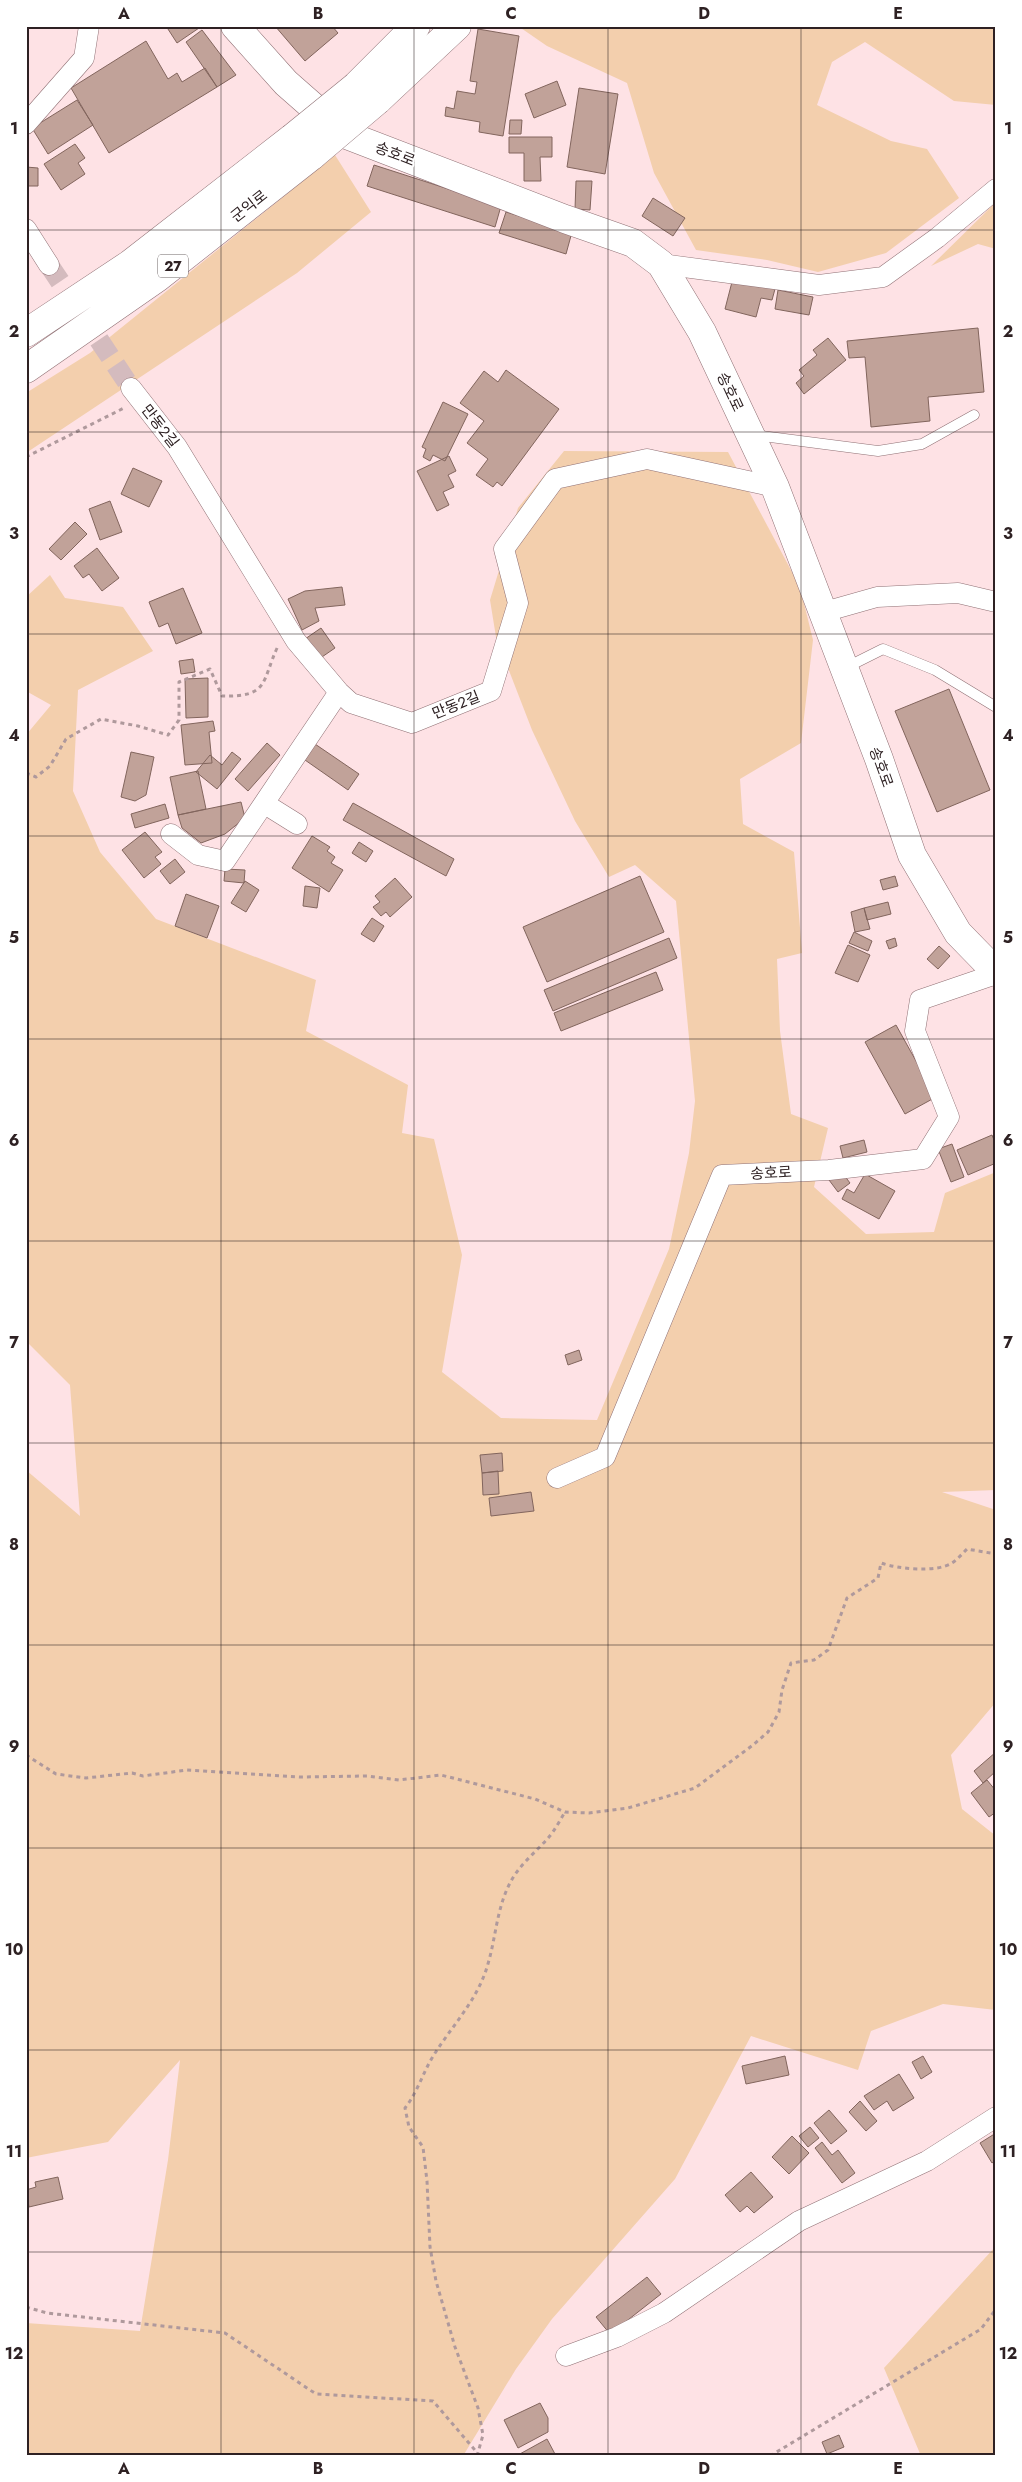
<svg xmlns="http://www.w3.org/2000/svg" width="1022" height="2482" font-family="Jost,'Noto Sans KR',sans-serif">
	<style>
		.green { fill: #f3cfad }
		.building { fill: #c1a299; stroke: #82655d }
		.lines { fill: none; stroke-linecap: round; stroke-linejoin: round }
		.street-tunnel { stroke: #d4bbbe; stroke-width: 20; stroke-dasharray: 20 10; stroke-linecap: butt }
		.lane-casing { stroke: #907175; stroke-width: 11 }
		.street-casing { stroke: #907175; stroke-width: 21 }
		.secondary-casing { stroke: #907175; stroke-width: 29 }
		.highway-casing { stroke: #907175; stroke-width: 29 }
		.path { stroke: #af999c; stroke-width: 3; stroke-dasharray: 4 4; stroke-linecap: butt }
		.lane { stroke: #fff; stroke-width: 10 }
		.street { stroke: #fff; stroke-width: 20 }
		.secondary { stroke: #fff; stroke-width: 28 }
		.highway { stroke: #fff; stroke-width: 28 }
		.highway-bridge-casing { stroke: #907175; stroke-width: 29; stroke-linecap: butt }
		.highway-bridge { stroke: #fff; stroke-width: 28 }
		.grid { fill: none; stroke: #2e2123; stroke-width: 1; stroke-opacity: 0.55 }
		.labels { text-anchor: middle; dominant-baseline: central; stroke-width: 4; stroke-linejoin: round; paint-order: stroke }
		.shield { fill: #fff; stroke: #6d6465; stroke-width: 1 }
		.shield-label { font-size: 14px; font-weight: bold; fill: #2e2123 }
		.street-label { font-size: 15px; fill: #2e2123; stroke: #fff }
		.neatline { fill: none; stroke: #2e2123; stroke-width: 2 }
		.grid-label { font-size: 16px; text-anchor: middle; font-weight: bold; fill: #2e2123 }
	</style>
	<rect width="100%" height="100%" fill="#fee2e5"/>
	<!-- green -->
	<path class="green" d="M518 26H996V105L954 101 865 42 832 62 817 105 891 141 927 149 959 198 886 253 818 272 767 260 696 250 654 173 627 83 547 46Z
		M335 155 371 212 297 273 26 453V393L90 353Z
		M996 202V249L978 244 931 266Z
		M564 451 728 452 800 587 813 640 801 743 740 779 743 824 794 852 802 953 777 959 780 1031 791 1114 828 1128 814 1187 866 1234 934 1232 945 1193 996 1172V1490L942 1492 996 1510V1702L951 1755 962 1809 996 1836V2010L943 2004 871 2031 858 2070 751 2036 675 2179 552 2319 516 2369 463 2456H26V2323L140 2331 168 2160 180 2060 108 2142 26 2158V1470L80 1516 70 1385 26 1341V735L51 705 26 691V597L50 575 65 598 123 607 153 651 78 690 73 791 100 852 156 919 316 980 306 1031 408 1085 402 1133 434 1139 462 1255 442 1372 501 1418 597 1420 669 1249 689 1153 695 1101 676 901 635 865 609 877 575 821 532 730 496 637 490 600 518 508Z
		M996 2246V2456H921L884 2368Z"/>
	<!-- building -->
	<path class="building" d="M166 26H197L199 28 177 43Z
		M275 26H332L338 33 305 61Z
		M478 29 519 36 503 136 479 132 480 122 445 116 446 107 454 109 457 91 475 94 477 82 470 81Z
		M202 30 236 75 217 87 186 42Z
		M146 41 168 79 177 73 182 82 205 68 217 87 109 153 71 88Z
		M557 81 566 105 534 118 525 94Z
		M579 88 618 94 605 174 567 167Z
		M77 100 93 125 48 154 32 128Z
		M510 120H522L521 134H509Z
		M509 137H552V157H540L541 181H524V153H509Z
		M75 144 85 158 78 163 85 174 61 190 44 164Z
		M374 165 501 206 495 227 367 186Z
		M26 167 38 168V186H26Z
		M576 181H592L590 210 575 209Z
		M653 198 685 218 673 236 642 216Z
		M506 212 572 232 566 254 499 233Z
		M733 278 775 289 772 300 761 298 756 317 725 309Z
		M778 290 813 297 809 315 775 309Z
		M978 328 984 392 928 397 930 421 871 427 865 357 849 358 847 341Z
		M828 338 846 360 804 394 796 383 804 376 799 370 817 355 813 350Z
		M506 370 559 409 502 486 497 482 493 487 476 475 488 459 467 443 484 421 460 403 484 371 498 382Z
		M443 402 468 414 445 461 433 455 430 461 423 457 426 449 422 447Z
		M449 456 456 471 448 475 454 487 443 492 449 505 437 511 417 471Z
		M133 468 162 481 149 507 121 494Z
		M110 501 122 532 100 540 89 509Z
		M75 522 87 534 61 560 49 549Z
		M97 548 119 578 102 591 89 574 83 578 74 566Z
		M342 587 345 605 315 608 319 621 302 630 288 599 305 591Z
		M183 588 202 633 176 644 168 623 159 627 149 602Z
		M321 628 335 648 319 659 305 639Z
		M193 659 195 672 181 674 179 661Z
		M208 678V717L186 718 185 679Z
		M949 689 990 790 937 812 895 711Z
		M213 721 215 731 209 732 212 763 185 765 181 725Z
		M267 743 280 755 248 791 235 779Z
		M315 744 359 774 348 790 305 760Z
		M131 752 154 757 146 795 135 801 121 797Z
		M232 752 241 759 217 789 196 772 210 755 222 765Z
		M198 771 206 809 178 815 170 777Z
		M241 802 245 818 225 834 201 843 182 828 178 815Z
		M353 803 454 859 446 876 343 820Z
		M165 804 169 818 135 828 131 814Z
		M145 832 162 852 155 857 161 864 144 878 122 850Z
		M312 836 330 847 327 851 335 857 331 863 343 870 329 892 292 868Z
		M359 842 373 851 366 862 352 853Z
		M175 859 185 872 170 884 160 871Z
		M225 869 245 870 244 883 224 881Z
		M640 876 664 932 547 982 523 927Z
		M895 876 898 886 883 890 880 880Z
		M395 878 412 897 390 917 386 912 381 916 373 907 380 902 375 896Z
		M245 881 259 890 246 912 231 903Z
		M305 886 320 888 317 908 303 906Z
		M186 894 219 906 207 938 175 926Z
		M888 902 891 914 867 920 864 908Z
		M864 908 870 929 855 932 851 912Z
		M372 918 384 926 374 942 361 934Z
		M854 932 872 941 868 951 849 943Z
		M669 938 677 958 553 1011 544 990Z
		M895 938 897 946 889 949 886 941Z
		M848 945 870 955 858 982 835 973Z
		M939 946 950 956 938 969 927 959Z
		M656 972 663 990 561 1031 554 1013Z
		M896 1025 936 1097 905 1114 865 1042Z
		M992 1135 996 1145V1163L968 1175 957 1150Z
		M864 1140 867 1152 843 1158 840 1146Z
		M952 1144 964 1177 951 1182 938 1149Z
		M841 1171 850 1183 838 1192 829 1180Z
		M865 1174 895 1191 879 1219 842 1199 847 1189 854 1193Z
		M579 1350 582 1360 568 1365 565 1355Z
		M502 1453 503 1471 482 1473 480 1455Z
		M498 1471 499 1494 483 1495 482 1473Z
		M531 1492 534 1511 491 1516 489 1498Z
		M996 1752V1771L983 1783 974 1771Z
		M987 1780 996 1791V1812L989 1817 971 1793Z
		M785 2056 789 2075 746 2084 742 2066Z
		M923 2056 932 2072 921 2079 912 2062Z
		M899 2074 914 2098 893 2111 887 2101 874 2110 864 2096Z
		M860 2101 877 2121 866 2131 849 2112Z
		M829 2110 847 2131 831 2144 814 2123Z
		M810 2127 819 2138 808 2147 799 2136Z
		M996 2133V2160L992 2163 980 2143Z
		M792 2136 809 2153 789 2174 772 2157Z
		M822 2142 832 2155 838 2150 855 2173 842 2183 815 2148Z
		M751 2172 773 2197 754 2213 747 2206 740 2212 725 2195Z
		M58 2177 63 2199 29 2207 26 2190 36 2187 35 2182Z
		M647 2277 661 2294 610 2334 596 2317Z
		M540 2403 548 2418V2432L518 2448 504 2420Z
		M839 2435 844 2447 827 2454 822 2442Z
		M547 2439 555 2454 518 2456V2455Z"/>
	<g class="lines">
		<!-- street-tunnel -->
		<path class="street-tunnel" d="M49 265 131 388"/>
		<defs>
			<path id="lane" d="M754 435 878 451 922 444 974 415
				M845 668 883 649 935 670 996 707"/>
			<path id="street" d="M26 124 84 58 89 26
				M26 229 49 265
				M661 264 819 285 883 277 937 238 996 189
				M131 388 177 447 296 641 339 692 351 703 412 723 491 691 518 603 504 549 555 479 647 459 775 487
				M824 612 877 597 958 593 996 602
				M265 804 297 824
				M171 834 198 855 225 861 339 692
				M557 1478 605 1457 722 1175 829 1170 923 1159 949 1117 915 1031 920 1000 996 974
				M566 2356 617 2337 664 2313 799 2221 927 2161 996 2117"/>
			<path id="secondary" d="M235 26 286 83 344 134 565 219 633 243 661 264 702 332 775 487 879 759 912 855 958 933 996 972"/>
			<path id="highway" d="M356 86 416 26
				M378 100 457 26
				M26 333 130 264 292 138
				M26 369 157 278 313 155"/>
		</defs>
		<!-- lane casing -->
		<use href="#lane" class="lane-casing"/>
		<!-- street casing -->
		<use href="#street" class="street-casing"/>
		<!-- secondary casing -->
		<use href="#secondary" class="secondary-casing"/>
		<!-- highway casing -->
		<use href="#highway" class="highway-casing"/>
		<!-- path -->
		<path class="path" d="M26 457 124 408
			M26 773 36 777 50 766 66 739 101 719 138 726 168 735 179 720V682L210 669 222 696C270 697 261 682 278 646
			M26 1755 56 1774 86 1778 132 1773 143 1776 187 1770 300 1777 367 1776 399 1780 441 1775 535 1799 565 1812 589 1813 628 1808 695 1788 753 1745 768 1732 779 1712 782 1690 791 1663 814 1660 828 1650 847 1598 878 1578 881 1563C898 1569 936 1573 952 1563 957 1560 962 1554 967 1549L996 1554
			M26 2307 47 2313 225 2333 316 2394 433 2401 480 2456
			M477 2456 483 2435 478 2408 455 2347 436 2281 430 2247 427 2181 423 2147 409 2127 405 2108C418 2091 422 2075 432 2058 450 2028 477 2001 487 1967 496 1939 496 1910 510 1883 519 1865 536 1852 549 1837 555 1830 560 1820 565 1812
			M770 2456 981 2329 996 2309"/>
		<!-- lane -->
		<use href="#lane" class="lane"/>
		<!-- street -->
		<use href="#street" class="street"/>
		<!-- secondary -->
		<use href="#secondary" class="secondary"/>
		<!-- highway -->
		<use href="#highway" class="highway"/>
		<defs>
			<path id="highway-bridge" d="M292 138 356 86
				M313 155 378 100"/>
		</defs>
		<!-- highway-bridge casing -->
		<use href="#highway-bridge" class="highway-bridge-casing"/>
		<!-- highway-bridge -->
		<use href="#highway-bridge" class="highway-bridge"/>
	</g>
	<!-- grid -->
	<path class="grid" d="M221 26V2456M414 26V2456M608 26V2456M801 26V2456M26 230H996M26 432H996M26 634H996M26 836H996M26 1039H996M26 1241H996M26 1443H996M26 1645H996M26 1848H996M26 2050H996M26 2252H996"/>
	<g class="labels">
		<!-- shield labels -->
		<rect class="shield" x="158" y="254.5" width="30" height="23" rx="4"/>
		<g class="shield-label">
			<text x="173" y="266">27</text>
		</g>
		<!-- street labels -->
		<g class="street-label">
			<text transform="translate(395 154) rotate(21)">송호로</text>
			<text transform="translate(249 206) rotate(-38)">군익로</text>
			<text transform="translate(730 392) rotate(65)">송호로</text>
			<text transform="translate(160 426) rotate(52)">만동2길</text>
			<text transform="translate(456 705) rotate(-22)">만동2길</text>
			<text transform="translate(881 767) rotate(70)">송호로</text>
			<text transform="translate(771 1173) rotate(-3)">송호로</text>
		</g>
	</g>
	<!-- border -->
	<rect width="1022" height="2482" fill="none" stroke="#ffffff" stroke-width="55"/>
	<rect x="28" y="28" width="966" height="2426" class="neatline"/>
	<g class="grid-label">
		<text x="124" y="19">A</text>
		<text x="318" y="19">B</text>
		<text x="511" y="19">C</text>
		<text x="704" y="19">D</text>
		<text x="898" y="19">E</text>
		<text x="14" y="134">1</text>
		<text x="1008" y="134">1</text>
		<text x="14" y="337">2</text>
		<text x="1008" y="337">2</text>
		<text x="14" y="539">3</text>
		<text x="1008" y="539">3</text>
		<text x="14" y="741">4</text>
		<text x="1008" y="741">4</text>
		<text x="14" y="943">5</text>
		<text x="1008" y="943">5</text>
		<text x="14" y="1146">6</text>
		<text x="1008" y="1146">6</text>
		<text x="14" y="1348">7</text>
		<text x="1008" y="1348">7</text>
		<text x="14" y="1550">8</text>
		<text x="1008" y="1550">8</text>
		<text x="14" y="1752">9</text>
		<text x="1008" y="1752">9</text>
		<text x="14" y="1955">10</text>
		<text x="1008" y="1955">10</text>
		<text x="14" y="2157">11</text>
		<text x="1008" y="2157">11</text>
		<text x="14" y="2359">12</text>
		<text x="1008" y="2359">12</text>
		<text x="124" y="2474">A</text>
		<text x="318" y="2474">B</text>
		<text x="511" y="2474">C</text>
		<text x="704" y="2474">D</text>
		<text x="898" y="2474">E</text>
	</g>
</svg>
